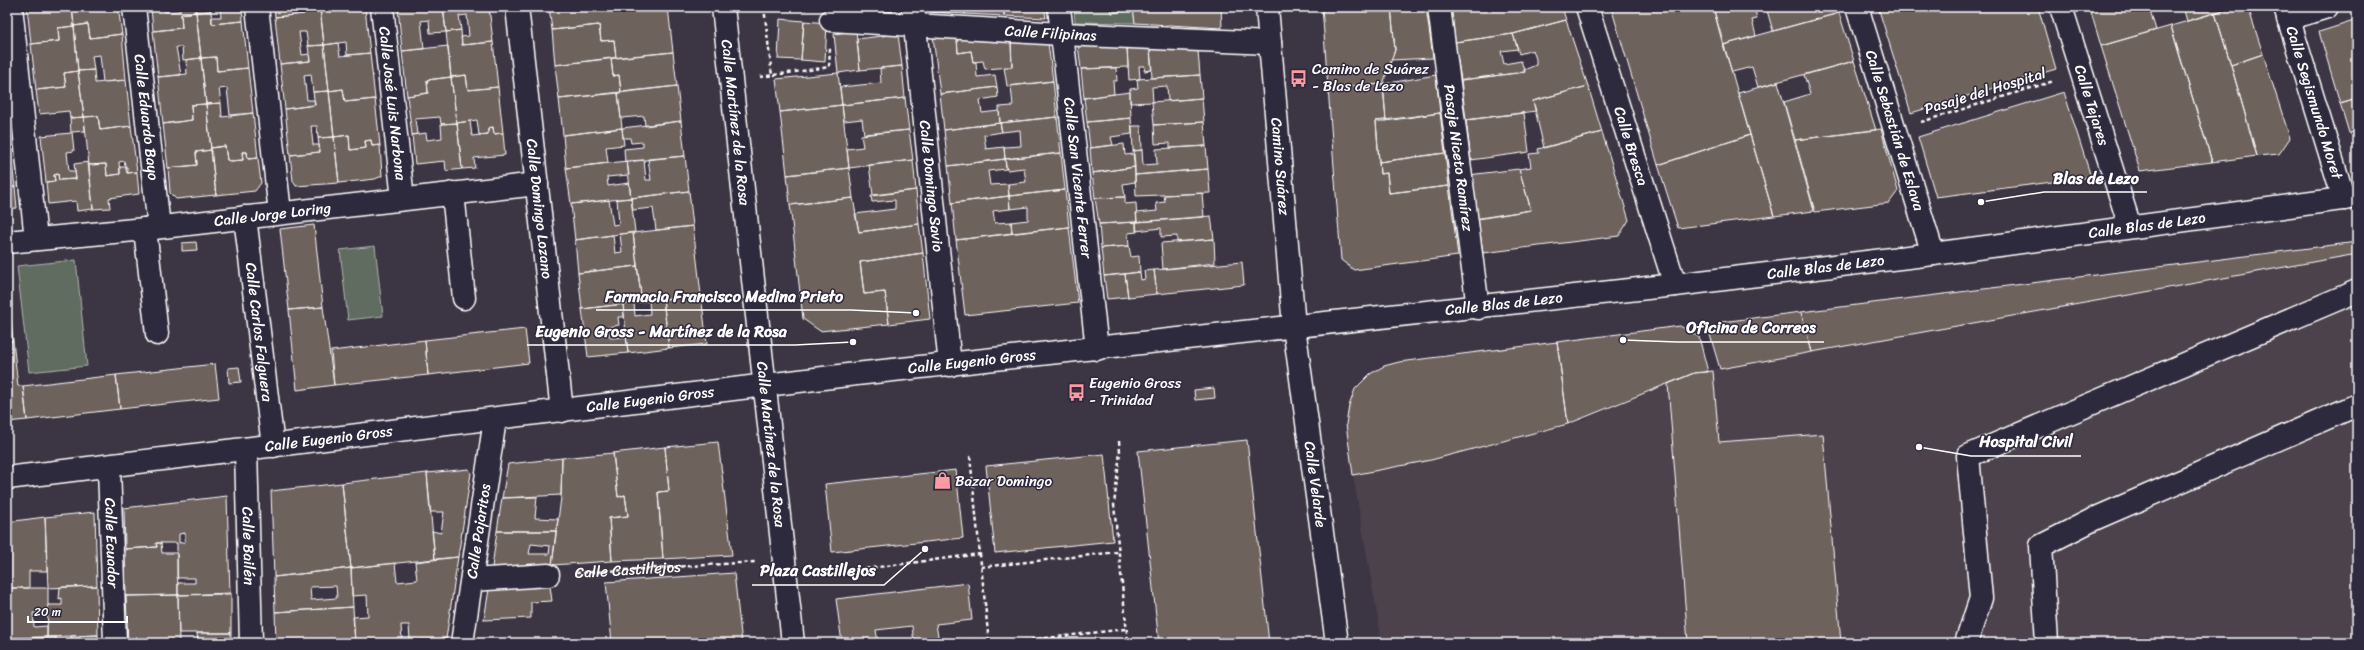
<svg xmlns="http://www.w3.org/2000/svg" width="2364" height="650" font-family="Sriracha,sans-serif">
	<style>
		.built { fill: #4b424b }
		.green { fill: #606c61; stroke: #b0b6b0 }
		.building { fill: #6e625d; stroke: #fff; fill-rule: evenodd }
		.lines { fill: none; stroke-linecap: round; stroke-linejoin: round }
		.minor-casing { stroke: #fff; stroke-width: 25 }
		.major-casing { stroke: #fff; stroke-width: 25 }
		.path { stroke: #fff; stroke-width: 2.5; stroke-dasharray: 4 3; stroke-linecap: butt }
		.minor { stroke: #2f2a3d; stroke-width: 22 }
		.major { stroke: #2f2a3d; stroke-width: 22 }
		.labels { text-anchor: middle; dominant-baseline: central; stroke-width: 3; stroke-linejoin: round; paint-order: stroke }
		.street-label { font-size: 15px; fill: #fff; stroke: #2f2a3d }
		.poi-label { font-size: 15px; fill: #fff; stroke: #2f2a3d; text-anchor: start }
		.leader { fill: none; stroke: #fff; stroke-width: 1.5 }
		.callout-dot { fill: #fff; stroke: #2f2a3d; stroke-width: 1.5 }
		.callout-label { font-size: 16px; text-anchor: middle; font-weight: bold; fill: #fff; stroke: #2f2a3d; stroke-width: 3; stroke-linejoin: round; paint-order: stroke }
	</style>
	<rect width="100%" height="100%" fill="#3c3543"/>
	<filter id="ink" filterUnits="userSpaceOnUse"><feTurbulence type="fractalNoise" baseFrequency=".025" numOctaves="2"/><feDisplacementMap in="SourceGraphic" scale="8" xChannelSelector="R" yChannelSelector="G"/><feConvolveMatrix kernelMatrix="1 2 1 2 8 2 1 2 1" color-interpolation-filters="sRGB"/></filter>
	<g filter="url(#ink)">
		<!-- built -->
		<path class="built" d="M2357 254V643H1382L1353 475 1431 460 1572 424 1694 373Z"/>
		<!-- green -->
		<path class="green" d="M1074 7H1111L1112 12 1133 10 1135 23 1075 22Z
			M375 246 383 316 348 320 340 250Z
			M76 260 87 366 29 372 17 266Z"/>
		<!-- building -->
		<path class="building" d="M27 7H72L74 26 58 28 59 41 31 44Z
			M72 7H118L122 34 90 38 88 24 74 26Z
			M151 7H165V12L180 11V7H195L196 12 181 14 182 28 153 31Z
			M195 7H210L211 11 196 12Z
			M220 7H242L243 21 212 24V17H221Z
			M274 7H304V14L275 17Z
			M304 7H320L324 45 308 46 306 32H299L302 55 309 54 310 61 280 64 275 17 304 14Z
			M320 7H334L335 12 365 8 370 53 347 55 346 42 324 45Z
			M342 7H365V8L342 11Z
			M398 7H443L446 32 430 33 429 20 421 21 424 49 402 51Z
			M443 7H489L493 42 462 45 461 37 469 36 467 15 459 16 461 30 446 32Z
			M549 7H668L673 52 616 58 614 40 601 41 599 25 552 30Z
			M895 7 896 10 853 8V7Z
			M930 7H965V14L930 12Z
			M965 7H1004V16L965 14Z
			M1004 7H1044L1046 18 1004 16Z
			M1111 7H1133V10L1112 13Z
			M1133 7H1221L1222 28 1135 23Z
			M1322 7H1391L1395 50 1383 84 1328 88Z
			M1391 7H1426L1433 58 1391 60 1395 50Z
			M1451 7H1562L1566 20 1513 34 1455 42Z
			M1611 7H1713L1750 135 1658 165Z
			M1713 7H1765L1755 10 1757 19 1752 20 1756 36 1723 45Z
			M1766 7H1837L1839 13 1773 31Z
			M1878 7H2038L2056 69 1911 113Z
			M2096 7H2149L2156 30 2101 46 2090 9Z
			M2183 7H2233L2187 21Z
			M2233 7H2248L2263 54 2231 65 2215 13Z
			M211 11 212 24 243 21 248 68 217 71 216 57 201 58 196 12Z
			M196 12 201 58 183 60 182 47H176L181 75 158 77 153 31 182 28 181 14Z
			M1839 13 1854 61 1758 87 1752 67 1732 72 1723 45Z
			M2215 13 2231 65 2257 156 2212 162 2177 47 2171 26Z
			M780 19 804 21 801 60 778 59Z
			M1566 20 1588 86 1533 101 1536 111 1466 120 1461 80 1525 72 1524 70 1536 65V59L1533 50 1519 54 1513 34Z
			M2357 20V98L2340 103 2319 32Z
			M804 21 827 23 825 62 801 60Z
			M88 24 90 38 122 34 126 80 103 82 100 55 92 56 94 70 78 71 74 26Z
			M599 25 601 41 614 40 616 58 555 65 552 30Z
			M74 26 78 71 64 73 66 87 36 90 31 44 59 41 58 28Z
			M2171 26 2212 162 2140 171 2101 46Z
			M461 30 462 45 493 42 498 87 468 90 466 75 451 77 446 32Z
			M856 31 860 70 838 73 834 34Z
			M898 34 902 66 860 70 857 39Z
			M1513 34 1518 49 1501 51 1504 64 1521 61 1525 72 1461 80 1455 42Z
			M933 36 957 38 958 53 971 51 973 62H976L977 77 995 75 997 87 940 94Z
			M957 38 1011 41 1012 67 985 69 983 61 973 62 971 51 958 53Z
			M1011 41 1048 43 1053 81 1007 86 1004 67H1012Z
			M338 43 340 56 370 53 375 99 345 102 343 89 329 91 324 45Z
			M324 45 329 91 313 92 311 74 304 75 307 100H314L315 105 285 109 280 64 310 61 308 46Z
			M1078 45 1127 48 1128 67 1081 69Z
			M448 46 451 77 427 80 428 93 407 96 402 51Z
			M1127 48 1150 49 1152 70 1144 71 1145 66H1139L1140 79 1129 80Z
			M1150 49 1198 51 1200 75 1152 78Z
			M673 52 677 86 621 92 619 75 613 76 611 58Z
			M2263 54 2290 138 2279 154 2257 156 2231 65Z
			M216 57 217 71 248 68 253 113 230 115 227 88 219 89 221 103 206 104 201 58Z
			M201 58 206 104 191 105 192 120 163 124 158 77 187 74 186 60Z
			M611 58 613 76 619 75 621 92 559 99 555 65Z
			M1854 61 1876 130 1795 140 1784 102 1810 94 1804 75Z
			M902 66 905 98 842 105 840 87 881 83 880 68Z
			M1116 68 1117 81H1113L1114 94 1084 98 1081 69Z
			M94 70 95 83 126 80 131 126 100 130 98 116 84 117 78 71Z
			M78 71 84 117 70 118 69 111 39 114 36 90 66 87 64 73Z
			M838 73 842 105 780 112 776 79Z
			M466 75 468 90 498 87 503 133 494 134 493 127 488 128V134L479 135 477 120 457 123 451 77Z
			M1200 75 1202 98 1168 101 1167 86 1152 87 1153 102 1130 103V89L1138 88 1137 79Z
			M1436 75 1440 113 1386 121 1383 84Z
			M451 77 457 123 441 124 440 117 415 119 417 134 412 135 407 96 428 93 427 80Z
			M1053 81 1057 117 1000 123 999 107 1013 106 1011 86Z
			M1778 82 1814 211 1774 216 1738 93Z
			M1383 84 1386 121H1376L1380 174 1387 173 1389 193 1449 186 1458 256 1354 270 1341 260 1328 88Z
			M677 86 681 121 645 126 644 116 621 118 618 93Z
			M1588 86 1602 132 1544 148 1533 101Z
			M997 87 998 97 980 100 982 113 999 111 1000 123 944 130 940 94Z
			M343 89 345 102 375 99 380 145 372 146 371 140 365 141 366 148 350 150 349 135 334 137 329 91Z
			M329 91 334 137 318 138 317 126H311L313 145H319L320 152 290 155 285 109 315 105 313 92Z
			M1130 92 1131 118 1087 122 1084 98Z
			M2064 92 2091 177 1936 197 1918 137Z
			M618 93 622 128 563 135 559 99Z
			M905 98 909 130 864 134 862 119 844 121 842 105Z
			M1202 98 1204 122 1154 125 1152 102Z
			M2357 98V138L2349 133 2340 103Z
			M221 103 222 117 253 113 258 158 248 159 247 152H242L243 160 230 161 227 160 225 146 211 148 206 104Z
			M206 104 211 150 196 152 197 165 168 168 163 124 192 120 191 105Z
			M842 105 849 168 787 175 780 112Z
			M1440 113 1445 153 1379 162 1376 121Z
			M1524 113 1529 152 1471 160 1466 120Z
			M98 116 100 130 131 126 137 172 127 173 124 161 119 162 120 174 107 176 106 164 89 165 84 117Z
			M84 117 85 131 72 132 74 151 67 152 69 171H75L76 179 59 180 58 174 54 175 55 181 46 182 41 136 71 133 70 118Z
			M1057 117 1061 153 1005 159 1004 147 1021 146 1020 130 1002 132 1000 123Z
			M1131 118 1132 134 1111 137 1113 145 1090 148 1087 122Z
			M470 121 472 136 488 134V128L493 127 494 134 503 133 505 155 474 158 475 168 462 169 457 123Z
			M681 121 685 156 625 162 624 149 643 147V142L631 143 630 138H623L622 128Z
			M1204 122 1206 146 1170 148V143L1155 144 1154 125Z
			M457 123 462 169 446 171 445 161 415 164 412 135 426 133 427 140 442 138 441 124Z
			M1000 123 1002 132 984 135 986 149 1004 147 1005 159 948 166 944 130Z
			M1132 126H1141L1142 150 1133 151Z
			M7 127 9 139H7Z
			M622 128 624 145 606 147 608 163 566 168 563 135Z
			M1881 129 1898 191 1889 203 1815 212 1795 140Z
			M909 130 913 160 849 168 847 149 863 147 861 135Z
			M1602 132 1629 220 1619 236 1483 253 1478 219 1531 210 1519 169 1531 167 1529 154 1539 153 1538 149Z
			M349 135 350 150 366 148 365 141 371 140 372 146 380 145 382 176 375 179 339 183 334 137Z
			M1750 135 1774 216 1678 228 1658 165Z
			M334 137 339 183 296 186 293 181 290 155 320 152 318 138Z
			M7 139H9L15 187H7Z
			M1124 144 1125 155 1134 154 1135 167 1092 173 1090 148Z
			M225 146 227 160 230 161 243 160 242 152H247L248 159 258 158 261 183 255 191 216 195 211 148Z
			M1206 146 1208 169 1135 175 1133 151 1142 150 1143 165 1157 164 1156 149Z
			M211 150 216 195 176 199 170 193 168 168 197 165 196 152Z
			M1061 153 1065 190 1009 196 1008 184 1026 182 1024 168 1007 170 1005 159Z
			M1445 153 1449 186 1389 193 1387 173 1380 174 1379 162Z
			M685 156 689 191 631 198 627 161 644 160 646 180H651L648 159Z
			M1005 159 1006 169 988 171 990 185 1008 184 1009 196 952 203 948 166Z
			M913 160 916 190 873 195 869 165Z
			M627 161 629 175 607 177 608 186 629 183 631 198 571 204 566 168Z
			M88 162 93 209 77 211 76 201 48 204 46 182 55 181 54 175 58 174 59 180 76 179 74 164Z
			M106 164 107 176 120 174V167H127V173L137 172 139 194 109 198 110 208 93 209 89 165Z
			M1135 167V182L1123 184 1125 197 1095 198 1092 173Z
			M849 168 853 198 790 205 787 175Z
			M1208 169 1210 193 1136 196 1135 175Z
			M1519 169 1531 210 1474 219 1468 175Z
			M7 187H15L17 208 7 209Z
			M916 190 919 224 859 232 855 214 895 209V200L872 202 871 196Z
			M1065 190 1069 227 1012 233 1011 222 1028 220V207L1010 209 1009 196Z
			M689 191 693 226 656 230 653 208 633 210 631 198Z
			M1202 193 1204 217 1137 222 1136 213 1157 211 1156 203 1165 202 1164 195Z
			M1009 196 1010 209 993 211 995 223 1011 222 1012 233 956 240 952 203Z
			M1125 197V204L1136 203 1137 222 1099 224 1095 198Z
			M631 198 635 232 575 240 571 204 609 200 613 225 619 224 617 199Z
			M853 198 859 232 919 224 923 253 860 262 864 294 885 292 889 324 820 331 803 319 790 205Z
			M1211 216 1214 239 1177 242V236L1161 237V228L1136 231V222Z
			M1136 222 1137 232 1128 233 1129 246 1101 248 1099 224Z
			M314 225 323 307 289 310 280 229Z
			M693 226 701 295 642 302 633 233Z
			M1069 227 1078 303 965 315 956 240Z
			M633 233 637 266 578 273 575 240 613 235 615 253 622 252 620 234Z
			M1214 239 1215 263 1163 269 1161 243Z
			M196 242 197 250 182 251V243Z
			M2357 242V254L1812 352 1801 312Z
			M1129 246 1131 257 1139 256 1140 272 1104 276 1101 248Z
			M923 253 930 319 889 324 885 292 864 294 860 262Z
			M1242 262 1244 285 1157 294 1154 270Z
			M637 266 642 302 582 309 578 273Z
			M1154 270 1157 294 1128 297 1125 274 1140 272 1141 280 1145 279 1144 271Z
			M1125 274 1128 297 1107 299 1104 276Z
			M7 284 13 341 7 342Z
			M701 295 707 344 669 348 663 299Z
			M663 299 669 348 628 353 623 304 634 303 635 316 650 314 649 301Z
			M623 304 624 317H618L619 325 608 327 610 338 626 337 628 353 588 357 582 309Z
			M323 307 334 385 297 390 289 310Z
			M1801 312 1812 352 1720 369 1710 335 1721 322Z
			M1680 326 1699 337 1708 372 1694 373 1568 424 1557 342Z
			M525 329 529 363 428 375 425 340Z
			M425 340 428 375 334 385 331 351Z
			M13 341 18 386H23L27 420 7 422V342Z
			M1557 342 1568 424 1431 460 1353 475 1346 424 1349 406 1355 389 1370 374 1384 366 1399 362Z
			M215 364 219 398 120 409 116 375Z
			M239 367 241 382 229 383 228 368Z
			M1713 371 1719 442 1823 434 1841 643H1688L1668 384 1694 373Z
			M116 375 120 409 27 420 23 386Z
			M1214 388 1215 398 1195 400 1194 390Z
			M1247 440 1269 643H1159L1138 451Z
			M718 442 732 555 663 559 658 492 669 491 665 447Z
			M665 447 669 491 658 492 663 559 612 561 609 518 628 516 625 495 618 497 613 453Z
			M613 453 618 497 625 495 628 516 609 518 612 561 552 565 561 498 562 458Z
			M1104 454 1113 541 995 553 986 466Z
			M562 458 561 495 502 498 508 464Z
			M469 469 471 473 458 557 435 559 432 531 441 533 444 512H430L427 473Z
			M956 470 963 538 832 552 825 484Z
			M427 473 435 559 351 568 342 483Z
			M342 483 351 568 274 577 271 491Z
			M227 496 230 594 178 595V583H195V578H177V543H156L157 547 125 549 124 508ZM185 533V542L179 543V534Z
			M537 497 535 518 558 519 556 531H497L502 498Z
			M95 512 97 586 48 588 45 517Z
			M45 517 47 571H29V588H7V522Z
			M497 531H556L552 565 492 567ZM531 544 550 546 549 554H529Z
			M156 543H161L162 553H177L178 595 126 596 125 549 157 547Z
			M458 557 446 639 410 641 409 625H401L402 642 355 643 353 617 368 616 367 595 352 596 351 568 395 563 397 582 417 580 415 562Z
			M351 568 353 607 275 612 274 577ZM336 586 337 598 311 600 310 587Z
			M734 573 742 643H612L606 582Z
			M968 583 972 620 936 624 939 643H914L912 626 876 630 878 643H842L836 599Z
			M97 586 98 635 47 637 48 605H62V598L59 599 60 587Z
			M550 586 552 601 531 602V618L484 620 489 589Z
			M7 588H48V613H33L34 627 47 626V637L7 638Z
			M231 593V633H179L178 595Z
			M178 595 179 643H128L126 596Z
			M353 607 355 643H276L275 612Z
			M197 633H231V643H198Z
			M98 635V643H71V636Z
			M56 637V643H7V638Z
			M435 639H446L445 643H384Z
			M974 639V643H942Z"/>
		<g class="lines">
			<defs>
				<g id="minor">
					<path d="M11 7 36 239"/>
					<path id="s2" d="M134 7 159 227"/>
					<path d="M257 7 280 213"/>
					<path id="s3" d="M382 7 403 199"/>
					<path id="s4" d="M517 7 562 411"/>
					<path id="s5" d="M913 7 950 365"/>
					<path id="s6" d="M1059 7 1097 349"/>
					<path id="s7" d="M1439 7 1478 308"/>
					<path id="s8" d="M1587 7 1675 285"/>
					<path id="s9" d="M1857 7 1933 254"/>
					<path id="s10" d="M2061 7 2130 227"/>
					<path id="s11" d="M2285 7 2344 199"/>
					<path d="M2288 19 2327 7"/>
					<path id="s12" d="M831 20 1062 34 1270 43"/>
					<path d="M453 193 464 298"/>
					<path id="s13" d="M245 217 273 446"/>
					<path d="M145 229 157 334"/>
					<path id="s14" d="M7 242 145 229 537 184"/>
					<path id="s15" d="M246 449 251 643"/>
					<path id="s16" d="M109 467 115 643"/>
					<path d="M472 580 548 575"/>
					<path id="s17" d="M462 643 495 419"/>
					<path d="M1966 643 1981 598 1968 456 2357 291"/>
					<path d="M2047 643 2041 546 2094 519 2357 405"/>
				</g>
				<g id="major">
					<path id="s18" d="M723 7 793 643"/>
					<path id="s19" d="M1267 7 1294 327 1337 643"/>
					<path id="s20" d="M7 478 856 374 1675 285 1933 254 2357 197"/>
				</g>
			</defs>
			<!-- minor casing -->
			<use href="#minor" class="minor-casing"/>
			<!-- major casing -->
			<use href="#major" class="major-casing"/>
			<!-- path -->
			<g class="path">
				<path d="M764 7 772 76"/>
				<path d="M776 7 806 9"/>
				<path d="M760 77 829 67 830 48"/>
				<path d="M1921 122 2054 81"/>
				<path d="M1119 441 1120 452 1114 505 1128 643"/>
				<path d="M970 456 989 643"/>
				<path d="M981 567 1118 552"/>
				<path id="s1" d="M576 573 755 562"/>
				<path d="M824 574 980 554"/>
				<path d="M1003 643 1126 629"/>
			</g>
			<!-- minor -->
			<use href="#minor" class="minor"/>
			<!-- major -->
			<use href="#major" class="major"/>
		</g>
	</g>
	<!-- icons -->
	<defs>
		<symbol id="bus-bare" viewBox="-9 -9 18 18"><path d="M-5-6H5V4H4V6H2V4H-2V6H-4V4H-5ZM-3.5-4V0h7V-4ZM-3.5 1.2v1.5H-2V1.2ZM2 1.2v1.5H3.5V1.2Z" fill="#ff9aa2" stroke="#2f2a3d" stroke-width="2.5" paint-order="stroke"/></symbol>
		<symbol id="shop-bare" viewBox="-9 -9 18 18"><path d="M-5-2.5h2.3a2.7 3.5 0 0 1 5.4 0H5L5.5 6h-11ZM-1.5-2.5h3a1.5 2.3 0 0 0-3 0Z" fill="#ff9aa2" stroke="#2f2a3d" stroke-width="2.5" paint-order="stroke"/></symbol>
	</defs>
	<g fill-rule="evenodd">
		<use href="#bus-bare" x="1286" y="66" width="25" height="25"/>
		<use href="#bus-bare" x="1064" y="380" width="25" height="25"/>
		<use href="#shop-bare" x="930" y="468" width="25" height="25"/>
	</g>
	<g class="labels">
		<!-- street labels -->
		<g class="street-label">
			<text stroke="none"><textPath href="#s12" startOffset="220">Calle Filipinas</textPath></text>
			<text transform="translate(1985 91) rotate(-17)">Pasaje del Hospital</text>
			<text stroke="none"><textPath href="#s3" startOffset="97">Calle José Luis Narbona</textPath></text>
			<text stroke="none"><textPath href="#s11" startOffset="100">Calle Segismundo Moret</textPath></text>
			<text stroke="none"><textPath href="#s10" startOffset="103">Calle Tejares</textPath></text>
			<text stroke="none"><textPath href="#s2" startOffset="111">Calle Eduardo Bayo</textPath></text>
			<text stroke="none"><textPath href="#s18" startOffset="116">Calle Martínez de la Rosa</textPath></text>
			<text stroke="none"><textPath href="#s9" startOffset="129">Calle Sebastián de Eslava</textPath></text>
			<text stroke="none"><textPath href="#s8" startOffset="146">Calle Bresca</textPath></text>
			<text stroke="none"><textPath href="#s7" startOffset="152">Pasaje Niceto Ramírez</textPath></text>
			<text stroke="none"><textPath href="#s19" startOffset="160">Camino Suárez</textPath></text>
			<text stroke="none"><textPath href="#s6" startOffset="172">Calle San Vicente Ferrer</textPath></text>
			<text stroke="none"><textPath href="#s5" startOffset="180">Calle Domingo Savio</textPath></text>
			<text stroke="none"><textPath href="#s4" startOffset="203">Calle Domingo Lozano</textPath></text>
			<text stroke="none"><textPath href="#s14" startOffset="267">Calle Jorge Loring</textPath></text>
			<text stroke="none"><textPath href="#s20" startOffset="2155">Calle Blas de Lezo</textPath></text>
			<text stroke="none"><textPath href="#s20" startOffset="1831">Calle Blas de Lezo</textPath></text>
			<text stroke="none"><textPath href="#s20" startOffset="1507">Calle Blas de Lezo</textPath></text>
			<text stroke="none"><textPath href="#s13" startOffset="116">Calle Carlos Falguera</textPath></text>
			<text stroke="none"><textPath href="#s20" startOffset="972">Calle Eugenio Gross</textPath></text>
			<text stroke="none"><textPath href="#s20" startOffset="648">Calle Eugenio Gross</textPath></text>
			<text stroke="none"><textPath href="#s20" startOffset="324">Calle Eugenio Gross</textPath></text>
			<text stroke="none"><textPath href="#s18" startOffset="440">Calle Martínez de la Rosa</textPath></text>
			<text stroke="none"><textPath href="#s19" startOffset="480">Calle Velarde</textPath></text>
			<text stroke="none"><textPath href="#s17" startOffset="113">Calle Pajaritos</textPath></text>
			<text stroke="none"><textPath href="#s16" startOffset="76">Calle Ecuador</textPath></text>
			<text stroke="none"><textPath href="#s15" startOffset="97">Calle Bailén</textPath></text>
			<text stroke="none"><textPath href="#s1" startOffset="52">Calle Castillejos</textPath></text>
		</g>
		<!-- poi labels -->
		<g class="poi-label">
			<text x="1312" y="69">Camino de Suárez<tspan x="1312" dy="17">- Blas de Lezo</tspan></text>
			<text x="1089" y="383">Eugenio Gross<tspan x="1089" dy="17">- Trinidad</tspan></text>
			<text x="955" y="481">Bazar Domingo</text>
		</g>
	</g>
	<!-- callouts -->
	<path class="leader" d="M1981 202L2044 192H2147M916 313L851 310H596M1623 340L1677 342H1824M853 342L795 345H527M1919 447L1971 456H2081M925 549L884 585H752"/>
	<g class="callout-dot">
		<circle cx="1981" cy="202" r="4"/>
		<circle cx="916" cy="313" r="4"/>
		<circle cx="1623" cy="340" r="4"/>
		<circle cx="853" cy="342" r="4"/>
		<circle cx="1919" cy="447" r="4"/>
		<circle cx="925" cy="549" r="4"/>
	</g>
	<g class="callout-label">
		<text x="2096" y="184">Blas de Lezo</text>
		<text x="724" y="302">Farmacia Francisco Medina Prieto</text>
		<text x="1751" y="333">Oficina de Correos</text>
		<text x="661" y="337">Eugenio Gross - Martínez de la Rosa</text>
		<text x="2026" y="447">Hospital Civil</text>
		<text x="818" y="576">Plaza Castillejos</text>
	</g>
	<!-- margin -->
	<rect width="2364" height="650" fill="none" stroke="#2f2a3d" stroke-width="24"/>
	<rect x="12" y="12" width="2340" height="626" fill="none" stroke="#fff" stroke-width="1.5" filter="url(#ink)"/>
	<!-- scale -->
	<path d="M28 616v6h99v-6" fill="none" stroke="#ffffff" stroke-width="2"/>
	<text x="34" y="616" font-size="12" fill="#ffffff" stroke="#2f2a3d" stroke-width="3" paint-order="stroke">20 m</text>
</svg>
